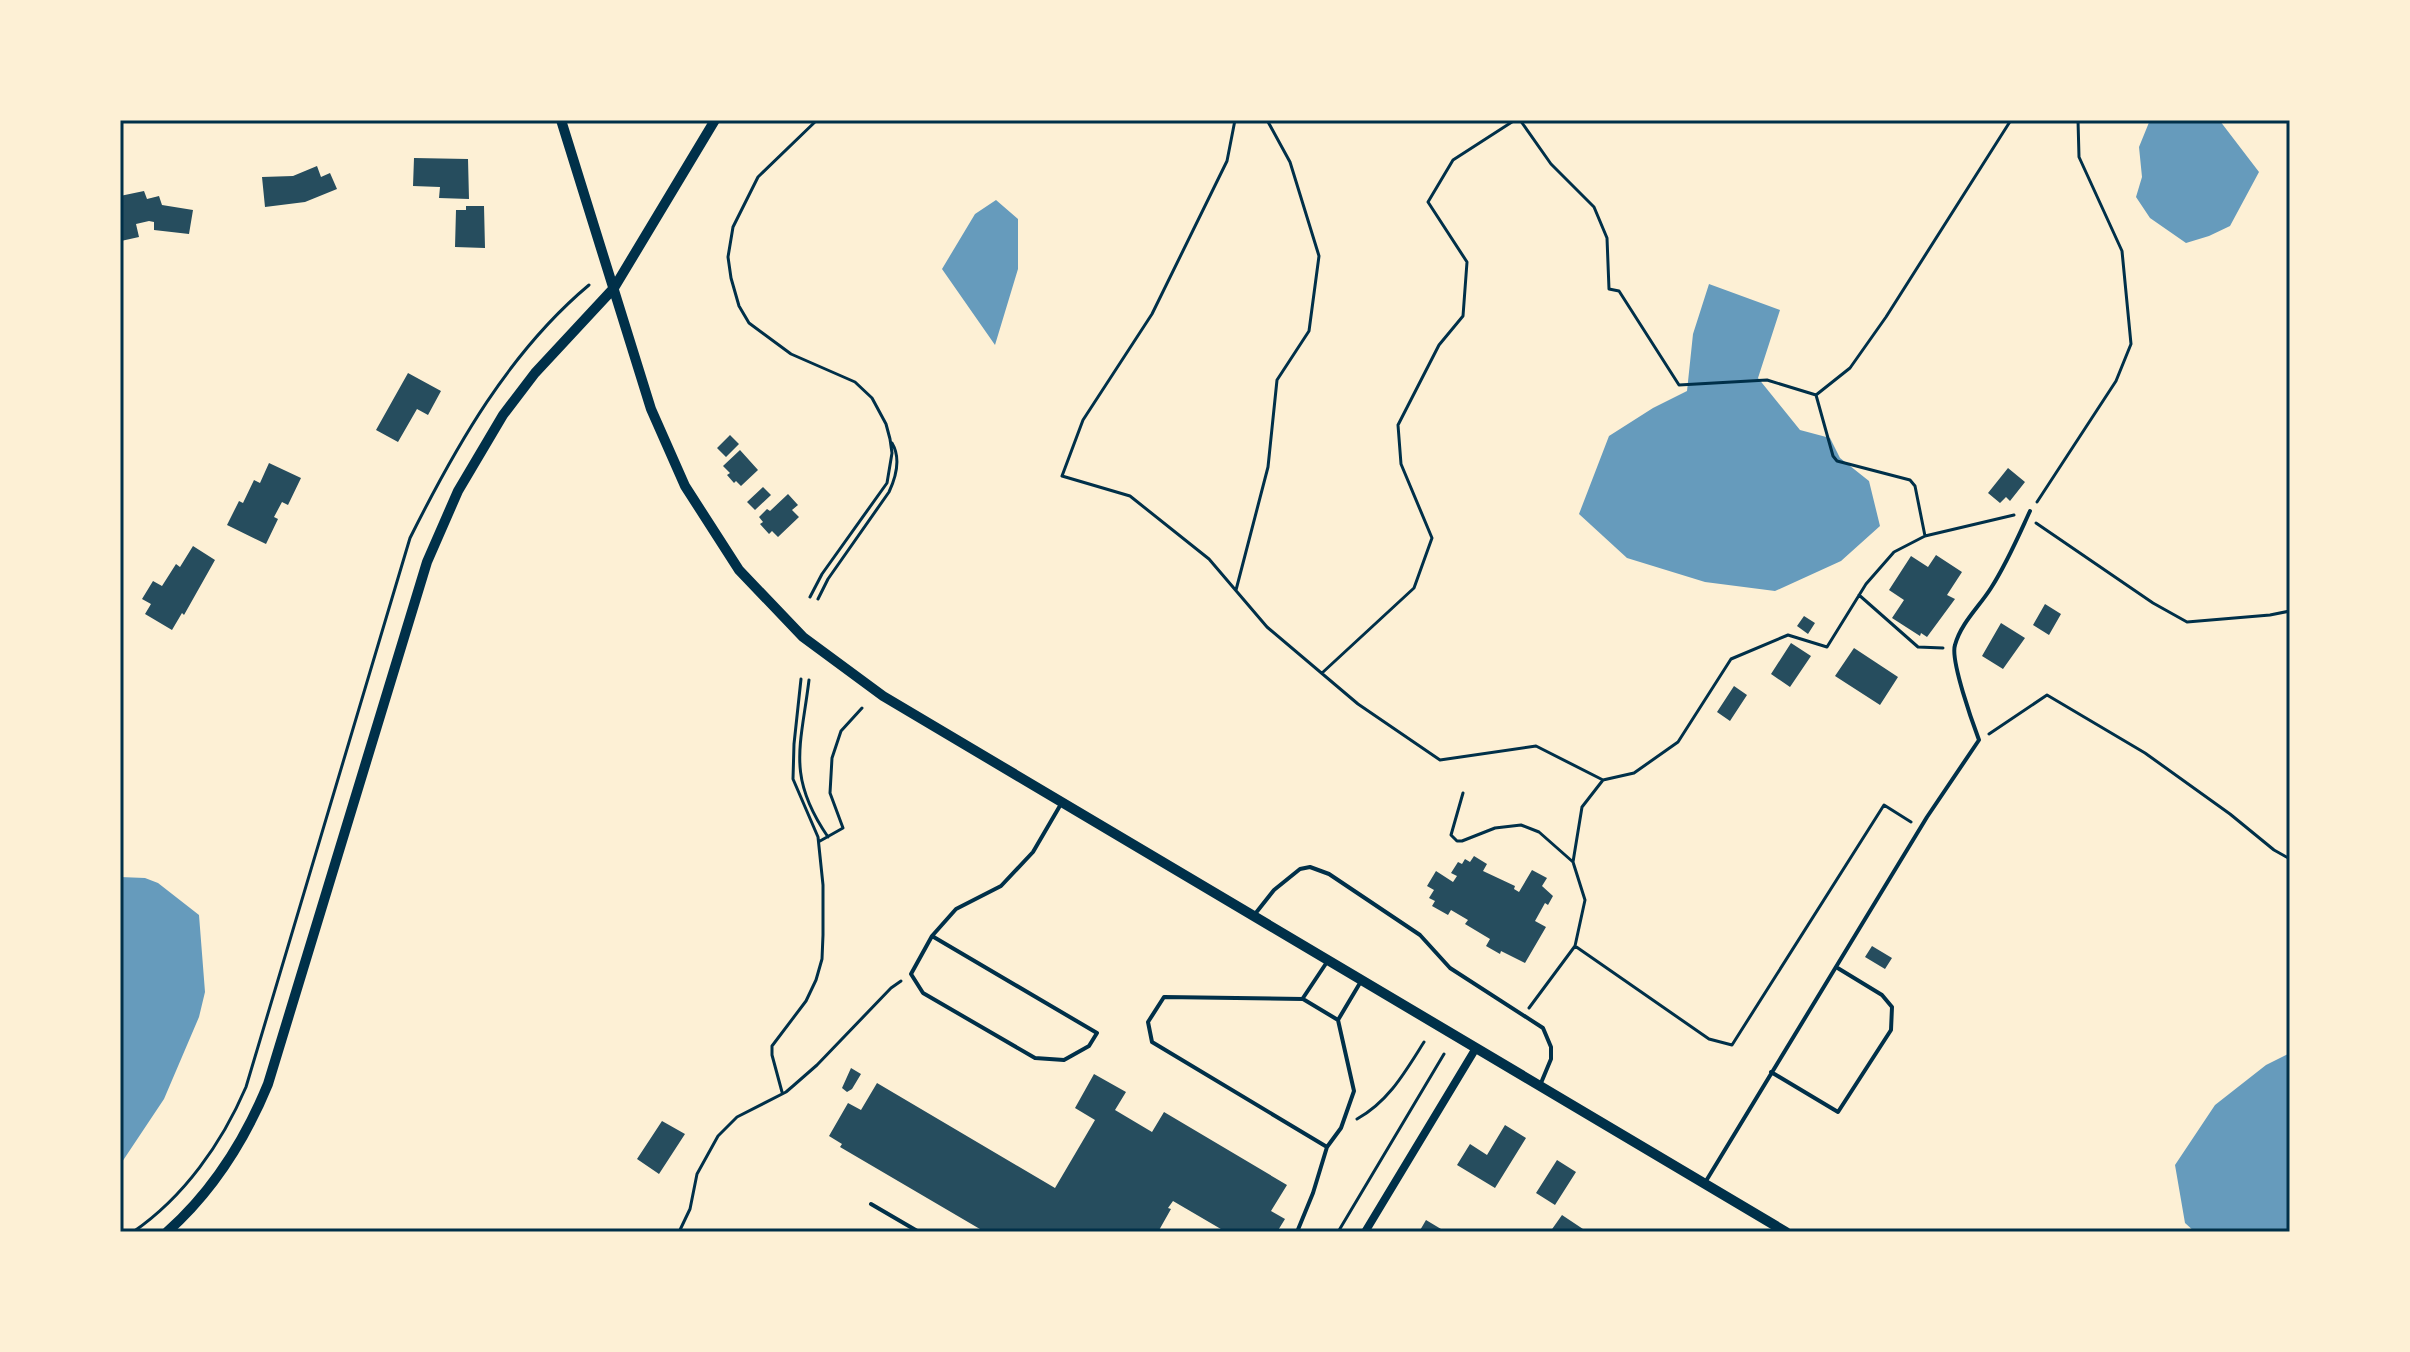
<svg xmlns="http://www.w3.org/2000/svg" width="2410" height="1352" font-family="'Source Sans 3',sans-serif">
	<style>
		.water { fill: #669bbc }
		.building { fill: #264d5e }
		.lines { fill: none; stroke-linecap: round; stroke-linejoin: round }
		.path { stroke: #003049; stroke-width: 3 }
		.service { stroke: #003049; stroke-width: 4 }
		.minor { stroke: #003049; stroke-width: 8 }
		.tertiary { stroke: #003049; stroke-width: 10 }
		.neatline { fill: none; stroke: #003049; stroke-width: 3 }
	</style>
	<rect width="100%" height="100%" fill="#fdf0d5"/>
	<!-- water -->
	<path class="water" d="M2150 120 2220 121 2259 172 2230 226 2209 236 2186 243 2150 218 2136 197 2142 177 2139 147Z
		M996 200 1018 219V269L995 345 942 269 975 214Z
		M1709 284 1780 310 1758 378 1800 430 1830 438 1840 458 1869 481 1880 526 1841 561 1775 591 1705 582 1627 558 1579 514 1609 436 1653 408 1687 391 1693 334Z
		M120 877 145 878 158 883 199 915 205 992 199 1017 164 1099 120 1165Z
		M2290 1053V1232H2195L2185 1223 2175 1165 2215 1105 2266 1065Z"/>
	<!-- building -->
	<path class="building" d="M414 158 468 159 469 199 439 198 440 187 413 186Z
		M317 166 321 177 330 173 337 189 305 202 265 207 262 177 293 176Z
		M144 191 147 199 159 196 162 205 193 210 189 234 154 230V222L149 221 136 224 139 237 121 241 120 196Z
		M466 206H484L485 248 455 247 456 210H466Z
		M408 373 441 391 428 415 417 409 398 442 376 430Z
		M730 435 739 444 726 457 717 448Z
		M740 450 758 470 741 486 736 481 734 483 727 475 730 473 723 466Z
		M269 463 301 478 288 505 282 502 274 517 278 519 266 544 227 525 239 501 243 503 254 480 260 483Z
		M2008 468 2025 482 2010 501 2006 497 2000 503 1988 493Z
		M763 487 771 495 755 510 747 502Z
		M788 494 798 505 792 510 799 517 778 537 772 531 769 534 760 524 763 522 759 517 767 509 770 511Z
		M193 546 215 560 184 615 182 613 172 630 145 614 151 604 142 599 153 581 162 586 176 564 180 567Z
		M1936 555 1962 572 1947 595 1955 599 1927 637 1921 633 1920 636 1892 618 1904 600 1889 590 1911 556 1928 567Z
		M2045 604 2061 614 2049 635 2033 625Z
		M1804 616 1815 623 1808 634 1797 626Z
		M2001 623 2025 638 2003 669 1982 656Z
		M1791 643 1811 656 1790 687 1771 674Z
		M1854 648 1898 677 1880 705 1835 676Z
		M1734 686 1747 695 1730 721 1717 712Z
		M1474 856 1487 864 1483 871 1515 886 1514 889 1519 892 1532 870 1547 878 1542 886 1553 896 1548 905 1545 903 1535 921 1546 927 1525 963 1501 951 1500 954 1486 946 1490 939 1465 924 1468 920 1451 910 1448 915 1432 906 1435 901 1429 898 1434 890 1427 886 1436 871 1453 882 1457 876 1451 873 1458 862 1462 864 1465 859 1470 862Z
		M1872 946 1892 958 1885 969 1865 957Z
		M851 1068 861 1074 852 1089 847 1092 842 1088Z
		M1094 1074 1126 1092 1115 1110 1152 1132 1164 1112 1287 1185 1271 1211 1285 1219 1277 1232H1226L1173 1201 1168 1208 1171 1209 1158 1232H985L840 1147 842 1144 829 1136 848 1103 861 1110 877 1083 1055 1188 1095 1120 1075 1108Z
		M662 1121 685 1134 659 1174 637 1159Z
		M1505 1125 1526 1138 1495 1188 1457 1165 1470 1144 1487 1155Z
		M1557 1160 1576 1172 1555 1205 1536 1193Z
		M1562 1215 1583 1229 1581 1232H1550Z
		M1426 1220 1446 1232H1419Z"/>
	<g class="lines">
		<!-- path -->
		<path class="path" d="M1235 120 1227 161 1152 314 1083 420 1062 476 1130 496 1209 559 1267 627 1358 704 1440 760 1536 746 1603 780
			M1520 120 1551 164 1594 207 1607 238 1609 289 1619 291 1679 385 1767 380 1816 395 1833 456 1837 461 1910 480 1915 486 1925 536 2014 515
			M1816 395 1850 368 1886 317 2011 120
			M2037 502 2116 381 2131 344 2122 251 2079 157 2078 120
			M2036 523 2153 603 2187 622 2270 615 2290 611
			M1236 590 1268 467 1277 380 1309 331 1319 256 1290 162 1267 120
			M1859 595 1918 647 1943 648
			M810 597 822 574 887 483 892 453 890 439 886 424 872 398 855 382 791 354 749 323 739 306 731 278 728 257 733 227 758 177 817 120
			M818 599 828 579 889 492C896 477 901 458 892 443
			M1322 673 1414 588 1432 538 1401 464 1398 425 1439 345 1463 316 1467 262 1428 202 1453 160 1515 120
			M809 680C801 746 786 776 828 837
			M1989 734 2047 695 2145 753 2230 814 2274 850 2290 859
			M1463 793 1451 835 1457 841H1462L1495 828 1521 825 1539 832 1573 862 1585 900 1575 946
			M820 841 843 828 830 793 832 758 841 731 862 708
			M1573 862 1582 807 1603 780 1634 773 1678 742 1731 659 1788 635 1827 647 1866 584 1894 552 1925 536
			M1529 1008 1575 946 1709 1039 1732 1045 1884 805 1911 822
			M782 1092 772 1055V1046L806 1001 816 980 822 959 823 935V885L818 837 793 779 794 744 801 679
			M1357 1119C1389 1101 1405 1072 1424 1042
			M133 1232C184 1197 222 1143 246 1087L410 538C456 446 509 352 589 285
			M679 1232 690 1209 697 1174 718 1136 737 1117 786 1092 793 1086 817 1065 891 988 901 981
			M1338 1232 1444 1054"/>
		<!-- service -->
		<path class="service" d="M1255 914 1274 890 1300 869 1310 867 1329 874 1420 935 1450 968 1543 1028 1551 1047V1059L1541 1083
			M932 936 1097 1033 1089 1046 1064 1060 1035 1058 923 993 911 974 932 936 956 909 1001 886 1033 852 1061 804
			M1303 998 1327 962
			M1338 1020 1303 999 1164 997 1148 1022 1152 1042 1327 1147 1341 1128 1354 1091 1338 1020 1360 983
			M1771 1072 1838 1112 1891 1030 1892 1007 1882 995 1836 967
			M1706 1181 1927 817 1979 740C1973 724 1950 660 1955 645 1961 623 1979 607 1991 588 2007 563 2018 537 2030 511
			M871 1204 919 1232
			M1297 1232 1313 1193 1327 1147"/>
		<!-- minor -->
		<path class="minor" d="M1365 1232 1476 1048"/>
		<!-- tertiary -->
		<path class="tertiary" d="M561 120 651 409 685 486 739 570 803 637 883 696 1786 1232
			M167 1232C213 1191 245 1140 268 1084L427 562 458 491 503 415 535 373 614 288 715 120"/>
	</g>
	<!-- border -->
	<rect width="2410" height="1352" fill="none" stroke="#fdf0d5" stroke-width="244"/>
	<rect x="122" y="122" width="2166" height="1108" class="neatline"/>
</svg>
